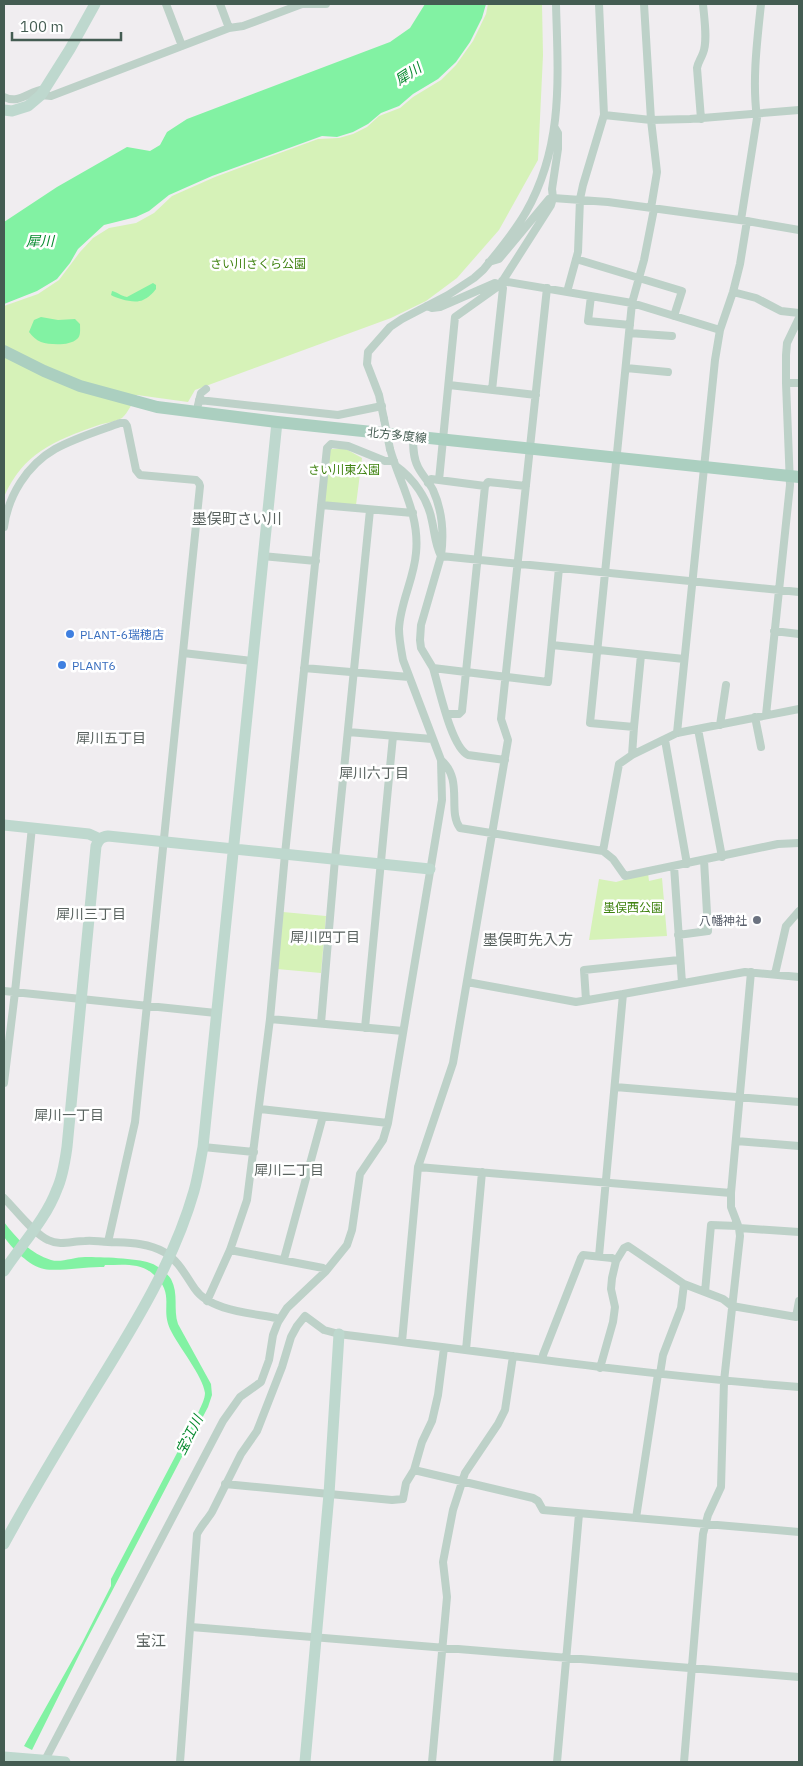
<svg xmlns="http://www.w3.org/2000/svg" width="803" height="1766" font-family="'IBM Plex Sans','Noto Sans JP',sans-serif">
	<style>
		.green { fill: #d6f2b8 }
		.water { fill: #82f2a3 }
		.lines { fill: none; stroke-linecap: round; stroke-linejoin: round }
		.street { stroke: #bdd1c8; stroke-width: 8 }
		.secondary { stroke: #bed8ce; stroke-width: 11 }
		.primary { stroke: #abcfc0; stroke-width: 12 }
		.street-bridge { stroke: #bdd1c8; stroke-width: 8 }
		.shop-dot { fill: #3f7fe0; stroke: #fff; stroke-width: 2 }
		.worship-dot { fill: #6b7280; stroke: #fff; stroke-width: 2 }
		.labels { text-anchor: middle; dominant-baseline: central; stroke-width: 5; stroke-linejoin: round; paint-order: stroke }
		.park-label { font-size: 12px; fill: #3f8210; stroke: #fff }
		.street-label { font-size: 12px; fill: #445c52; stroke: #fff }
		.shop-label { font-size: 12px; fill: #366cbe; stroke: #fff; text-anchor: start }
		.worship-label { font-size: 12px; fill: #5b616d; stroke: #fff; text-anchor: end }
		.water-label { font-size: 14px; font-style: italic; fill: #06892e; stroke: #fff }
		.neighbourhood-label { font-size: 14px; fill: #5a6360; stroke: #fff }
		.quarter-label { font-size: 15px; fill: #5a6360; stroke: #fff }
	</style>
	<rect width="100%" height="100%" fill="#f0edf0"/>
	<!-- green -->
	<path class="green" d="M488 4H542L543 55 538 160 499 230 457 278 426 301 391 318 195 390 188 402 137 395C133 401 128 413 122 418 116 422 103 423 96 426 54 441 23 453 4 497V306L38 294 59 280 80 252 93 238 109 228 136 223 154 213 172 196 215 177 318 139 339 138 353 134 367 127 379 116 400 108 413 97 441 80 456 65 473 41 486 14Z
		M329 449H346L362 458 356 505 324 502Z
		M648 873 649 881 662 878 667 936 589 940 599 879 616 882Z
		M283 912 326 916 321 973 277 969Z"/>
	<!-- water -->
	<path class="water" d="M425 4H486L482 18 470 42 456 62 438 79 413 94 399 106 381 113 368 124 353 132 337 137 322 136 212 176 169 195 149 211 136 217 104 225 78 249 70 263 57 279 37 291 4 304V222L57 187 127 147 150 151 160 145 167 132 187 119 390 42 410 28Z
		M153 283 156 285V289C153 293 148 298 143 300 135 304 118 299 111 295L112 291C117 292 121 296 127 297Z
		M41 317 58 320 75 319 80 324C80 329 81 336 77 339 70 346 50 345 41 342 36 340 32 336 29 332L34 320Z
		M4 1222C16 1238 31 1254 51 1260 61 1263 74 1257 85 1257 101 1257 136 1258 150 1263 157 1265 167 1273 171 1279 179 1294 173 1309 178 1324L211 1384 212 1395 208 1407 85 1643 32 1750 24 1746 82 1643 111 1586V1579L199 1411C201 1406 205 1399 205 1393 203 1376 178 1346 170 1329 160 1307 176 1294 153 1274 140 1262 121 1265 105 1265L104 1267C86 1266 60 1272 44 1269 29 1266 13 1249 4 1237Z"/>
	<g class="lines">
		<!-- street -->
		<path class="street" d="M166 4 182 46
			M644 4 651 120 657 172 651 208
			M229 28 243 26 302 4H326
			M41 95 51 96 229 28 220 4
			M4 97C20 105 29 90 46 89
			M604 115 651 120 690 119 799 110
			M701 119 697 68C698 62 701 59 703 53 708 41 704 17 703 4
			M741 220 757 118C752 81 757 42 761 4
			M576 259 682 291 674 316
			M489 262 499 259 549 199 553 198 608 202 747 221 799 230
			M502 281 632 303 644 260 654 209
			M567 292 578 252 580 199 583 185 604 115 599 4
			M733 292 756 298 781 311 799 313
			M591 296 588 321 630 325
			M427 306 432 308 440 307 495 283 500 285 503 288 492 390
			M720 330 632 303 590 723 634 727 632 755 677 733 799 709
			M629 333 672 336
			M626 368 668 372
			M786 383H799
			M449 385 536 395
			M199 400 338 415 382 406
			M198 405 201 393 206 389
			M384 419 379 395 367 364 368 352 390 327 402 319 448 295 474 278 483 270C498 252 514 233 526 212 564 145 558 77 556 4
			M396 466C414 479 428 499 432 521 435 534 435 544 441 556 444 534 442 510 433 490 429 482 422 475 418 467 413 458 413 446 413 436
			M439 480 485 486
			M428 483 431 479 439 480 455 317 500 285 551 205 553 198 552 189 558 149V133L555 128
			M321 505 413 513
			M4 527C8 496 27 465 55 449 75 438 98 431 120 423H125L127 426 136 470 140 475 196 480 199 483 200 486 135 1122 108 1242
			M262 556 316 561
			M559 568 548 682 433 668 421 648 420 640 421 625 441 556 799 592
			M774 631 799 634
			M552 645 684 659
			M183 653 252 661
			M304 668 409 677
			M433 668C439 687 451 747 468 755L505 760
			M447 714H459L462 711 485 486 488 482 526 486
			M766 715 790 485 786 383V355L787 343 799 318
			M755 717 761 747
			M720 725 726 685
			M634 727 641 655
			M698 729 722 857
			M348 732 432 739
			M677 733 715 360 720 330 733 292 740 264 747 221
			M665 740 687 864
			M441 760C464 780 447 811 460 828L603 851 613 859 625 876 778 844 799 843
			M603 851 619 764 632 755
			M674 866 682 983
			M678 935 708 931 704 860
			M775 974 786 926 799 911
			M467 982 576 1002 623 994
			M4 991 216 1013
			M586 1000 584 970 679 960
			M270 1019 403 1031
			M321 1023 335 859 370 510
			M365 1028 393 736
			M4 1083 15 992 32 827
			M615 1087 799 1102
			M260 1109 388 1123
			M736 1141 799 1146
			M203 1147 254 1152
			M418 1167 731 1193
			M4 1198C15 1209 34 1234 48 1240 60 1246 72 1241 85 1241 93 1240 100 1242 108 1242 127 1243 146 1242 164 1252 178 1260 186 1276 195 1289 210 1311 252 1313 276 1318L278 1322
			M739 1228 799 1232
			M230 1250 323 1268 326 1271
			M599 1256 623 994 745 972 799 977
			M284 1259 323 1116
			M705 1292 711 1225 738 1226
			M207 1301 230 1250 247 1200 270 1019 285 854 327 448 331 444 348 446 385 461H394
			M402 1342 418 1167 453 1063 508 740 501 719 547 288
			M466 1350 482 1172
			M543 1359V1355L581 1258 583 1255 612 1258 616 1261 624 1248 628 1246 684 1284 723 1299 732 1306 796 1317 799 1301
			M600 1368 613 1322 615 1307 611 1289 612 1278 616 1261
			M660 1374 663 1355 681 1308 684 1284
			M414 1470 422 1442 432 1421 438 1395 444 1348
			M225 1484 392 1500 403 1499 406 1483 414 1470 533 1498 538 1501 543 1510 799 1532
			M636 1518 658 1374
			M191 1627 799 1677
			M44 1762 223 1421 240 1397 261 1382 269 1360 273 1335 278 1322 287 1308 326 1271 347 1245 352 1230 360 1174 383 1140 388 1123 442 800 441 760 403 660C401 649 399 639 399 629 400 603 414 579 416 553 420 515 400 484 390 449
			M180 1762 197 1534C201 1526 207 1520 212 1512L241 1454 257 1431 282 1367 291 1337 297 1326 305 1316 324 1330 339 1334C492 1353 645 1375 799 1387
			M432 1762 447 1597 443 1562 453 1510 465 1473 498 1424 505 1410 513 1356
			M557 1762 579 1514
			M684 1762 703 1534 708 1515 721 1487 724 1381 740 1236 739 1228 731 1207V1193L751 972"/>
		<!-- secondary -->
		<path class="secondary" d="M4 110 12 111 28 106 41 95 70 49 95 4
			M4 825 89 834 100 839
			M4 1271C22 1244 46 1219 57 1189 63 1176 65 1161 67 1147L96 846C99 839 101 837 108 836L430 869
			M4 1544C31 1494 60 1446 90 1397 130 1332 173 1265 194 1191 198 1177 200 1162 203 1147L277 422
			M4 1757 65 1762
			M305 1762 329 1494 339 1334"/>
		<!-- primary -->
		<path class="primary" d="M4 351 44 371 80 386 157 407 277 422 799 477"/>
		<!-- street-bridge -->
		<path class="street-bridge" d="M384 419 390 449"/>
	</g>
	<!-- markers -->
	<g class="shop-dot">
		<circle cx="70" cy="634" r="5"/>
		<circle cx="62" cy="665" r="5"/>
	</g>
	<circle class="worship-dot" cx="757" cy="920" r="5"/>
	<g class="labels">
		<!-- park labels -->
		<g class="park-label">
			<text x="258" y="263">さい川さくら公園</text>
			<text x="344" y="469">さい川東公園</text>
			<text x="633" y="907">墨俣西公園</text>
		</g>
		<!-- street labels -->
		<g class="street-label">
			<text transform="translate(397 435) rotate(6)">北方多度線</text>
		</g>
		<!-- shop labels -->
		<g class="shop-label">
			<text x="80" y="634">PLANT-6瑞穂店</text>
			<text x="72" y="665">PLANT6</text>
		</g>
		<!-- worship labels -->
		<g class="worship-label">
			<text x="747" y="920">八幡神社</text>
		</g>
		<!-- water labels -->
		<g class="water-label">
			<text transform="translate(408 74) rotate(-33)">犀川</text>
			<text x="40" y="241">犀川</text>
			<text transform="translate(189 1435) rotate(-63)">宝江川</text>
		</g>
		<!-- neighbourhood labels -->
		<g class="neighbourhood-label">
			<text x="111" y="738">犀川五丁目</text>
			<text x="374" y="773">犀川六丁目</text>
			<text x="91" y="914">犀川三丁目</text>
			<text x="325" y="937">犀川四丁目</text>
			<text x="69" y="1115">犀川一丁目</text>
			<text x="289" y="1170">犀川二丁目</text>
		</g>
		<!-- quarter labels -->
		<g class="quarter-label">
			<text x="237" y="518">墨俣町さい川</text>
			<text x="528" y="939">墨俣町先入方</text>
			<text x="151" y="1640">宝江</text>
		</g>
	</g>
	<!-- border -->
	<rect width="803" height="1766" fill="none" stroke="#445c52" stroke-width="10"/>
	<!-- scale -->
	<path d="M12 32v8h109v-8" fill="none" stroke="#445c52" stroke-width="2.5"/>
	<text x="20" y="32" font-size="15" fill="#445c52" stroke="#ffffff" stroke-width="4" paint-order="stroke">100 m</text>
</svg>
